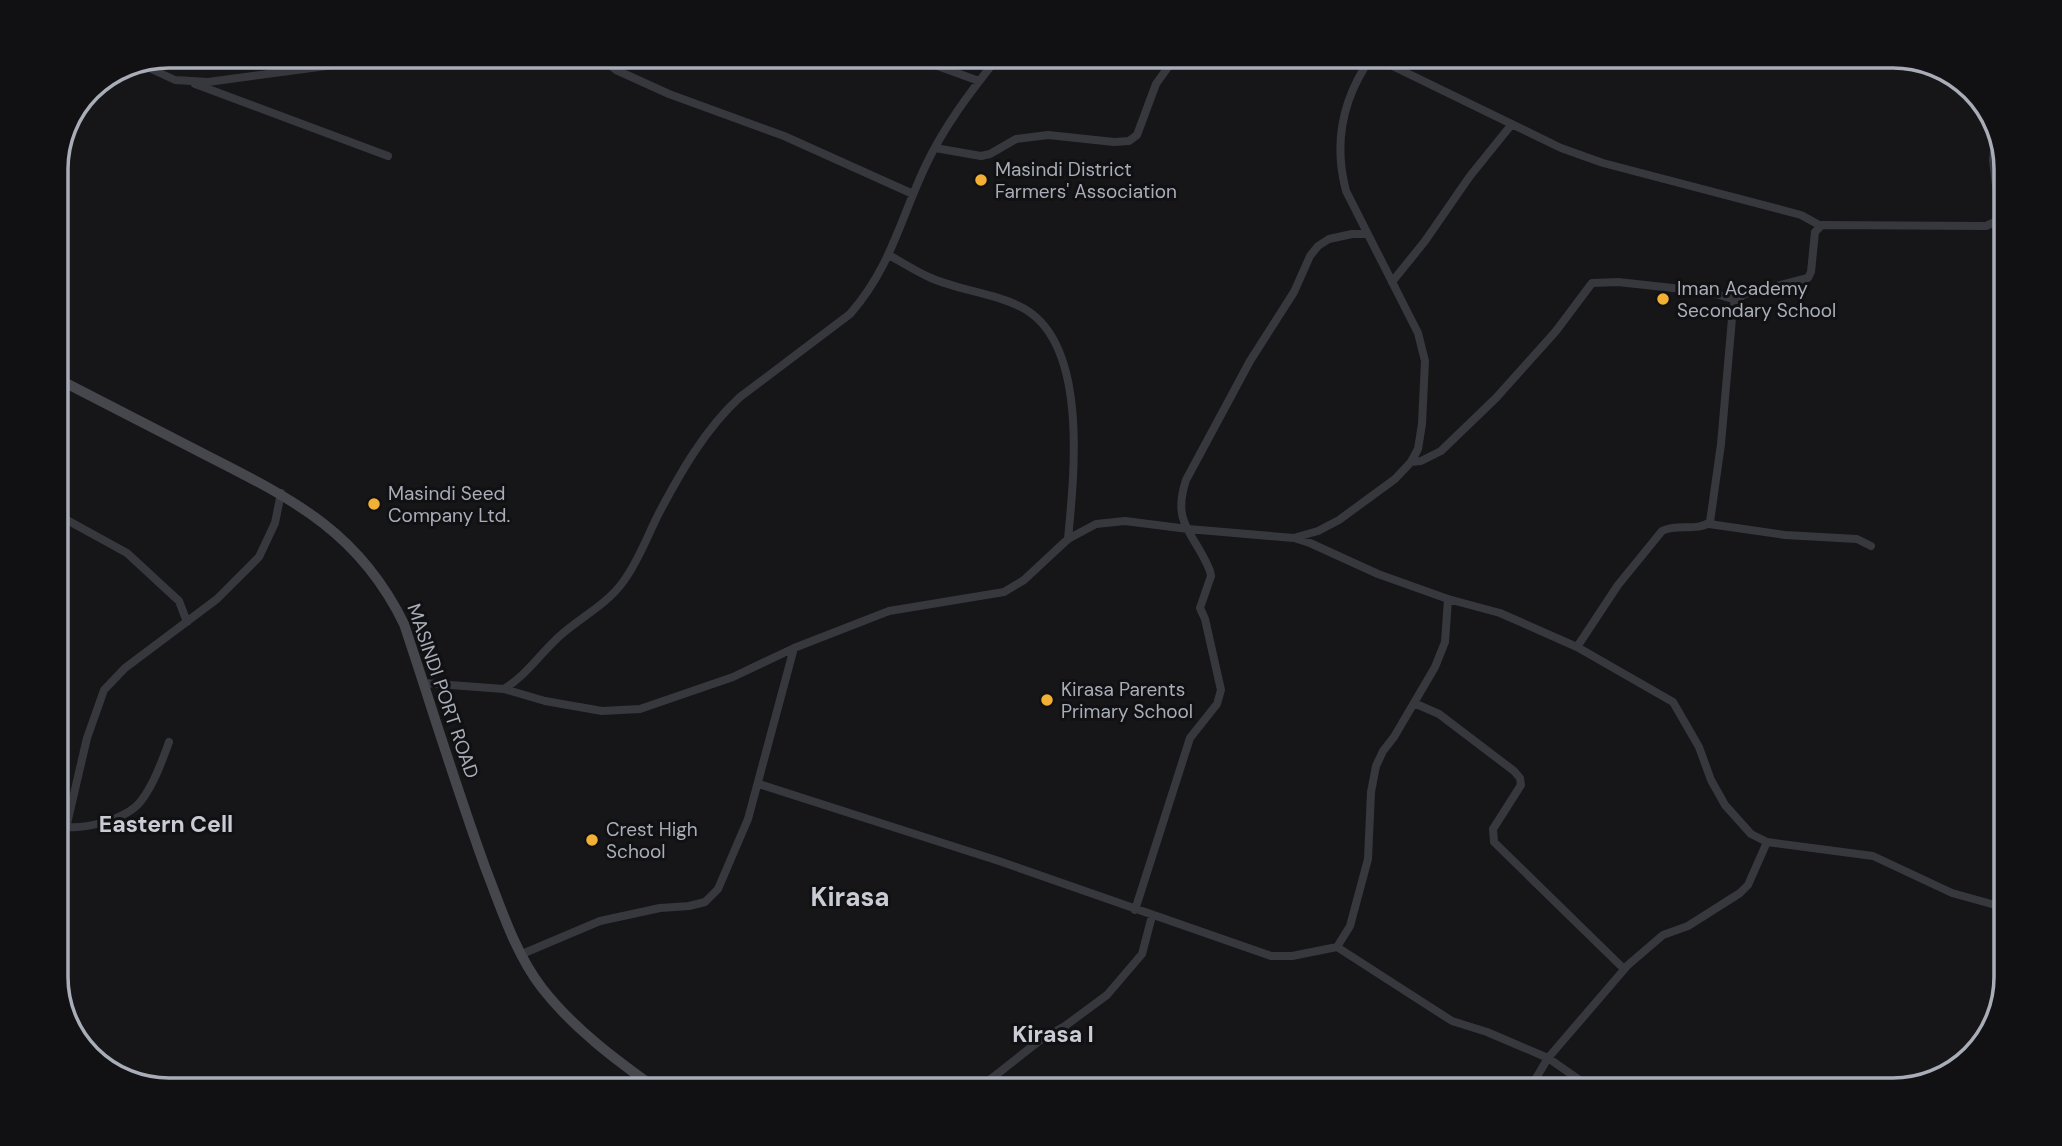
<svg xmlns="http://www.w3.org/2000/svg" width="2062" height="1146" font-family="'DM Sans',sans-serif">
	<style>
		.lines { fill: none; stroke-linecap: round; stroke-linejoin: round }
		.minor { stroke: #37383d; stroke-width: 8 }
		.secondary { stroke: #45474d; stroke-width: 10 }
		.poi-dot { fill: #f2b134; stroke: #111113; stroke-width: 2.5 }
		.labels { text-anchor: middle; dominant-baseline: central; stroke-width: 6; stroke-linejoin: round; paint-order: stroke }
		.poi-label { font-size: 19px; fill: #a8adb8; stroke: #111113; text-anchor: start }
		.street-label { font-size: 19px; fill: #a8adb8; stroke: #111113 }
		.quarter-label { font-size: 23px; font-weight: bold; fill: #c9ccd4; stroke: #111113 }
		.district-label { font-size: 26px; font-weight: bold; fill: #c9ccd4; stroke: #111113 }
		.rim { fill: none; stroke: #a8adb8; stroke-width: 3.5 }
	</style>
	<rect width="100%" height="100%" fill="#161618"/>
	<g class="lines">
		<!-- minor -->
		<path class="minor" d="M606 56 609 64 616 70 669 94 784 136 913 194
			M910 56 979 81
			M1372 56 1561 148 1603 163 1801 215 1821 226
			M145 66 175 80 208 82 401 56
			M195 84 388 156
			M1996 133 1993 160 2000 220
			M935 148 981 156 990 154 1016 139 1048 135 1114 142 1129 141 1137 135 1156 84 1176 56
			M889 255C903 263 917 272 931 278 961 291 995 293 1023 308 1089 344 1074 476 1068 539
			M1392 282 1425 241 1470 176 1512 124
			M1411 462 1421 461 1441 451 1496 398 1556 331 1592 283 1618 282 1709 292 1736 300
			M56 514 127 553 179 601 187 622
			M1709 524 1785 535 1857 539 1871 546
			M1297 537 1318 531 1339 520 1395 479 1411 462 1418 449 1422 424 1425 361 1418 333 1346 191C1333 142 1343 97 1372 56
			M1577 647 1618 585 1662 531C1677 523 1697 532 1710 522L1721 444 1733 307 1736 300 1745 294 1808 278 1811 272 1815 232 1822 225 1986 226 2006 217
			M423 683 504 689 545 701 602 711 640 709 733 677 794 648 889 611 1004 592 1024 580 1068 539 1096 524 1125 521 1188 529 1294 538 1310 543 1378 574 1448 599 1500 613 1577 647 1673 702 1699 747 1711 780 1725 805 1751 834 1767 842 1873 856 1952 893 2006 908
			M504 689C527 675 542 651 562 634 583 616 607 604 623 582 638 562 647 537 658 515 680 473 705 429 740 397L850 314C891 267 900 220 925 167 944 126 971 91 999 56
			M1414 703 1439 714 1514 771 1520 778 1521 785 1493 829 1494 842 1624 969
			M759 784 999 861 1271 956H1292L1337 947 1350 926 1368 859 1371 792 1376 766 1383 751 1394 737 1435 667 1445 642 1448 599
			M56 824C78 833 126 820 141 801 154 784 162 761 169 742
			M66 828 87 738 104 690 125 668 217 599 259 557 275 523 281 493
			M1135 910 1190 738 1217 704 1221 690 1205 619 1200 608 1211 576 1210 571C1195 533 1171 525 1186 480L1250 361 1294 292 1310 256 1318 246 1329 239 1352 234H1367
			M1337 947 1452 1021 1487 1032 1548 1058 1594 1090
			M522 954 600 921 660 908 689 906 705 902 718 889 748 819 794 648
			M977 1090 1039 1041 1065 1026 1107 995 1142 954 1152 916
			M1529 1090 1548 1058 1628 965 1663 935 1688 926 1740 893 1748 885 1767 842
			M1767 1090 1771 1084 1783 1081 1813 1090"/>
		<!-- secondary -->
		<path class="secondary" d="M56 378C104 403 152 427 200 452 288 497 358 529 404 624 431 705 456 787 485 867 501 908 515 953 542 988 574 1029 616 1060 658 1090"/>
	</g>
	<!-- markers -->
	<g class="poi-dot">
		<circle cx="981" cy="180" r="7"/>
		<circle cx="1663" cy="299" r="7"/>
		<circle cx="374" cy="504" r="7"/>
		<circle cx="1047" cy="700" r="7"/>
		<circle cx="592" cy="840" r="7"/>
	</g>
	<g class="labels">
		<!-- poi labels -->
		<g class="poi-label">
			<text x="995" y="169">Masindi District<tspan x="995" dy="22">Farmers' Association</tspan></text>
			<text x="1677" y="288">Iman Academy<tspan x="1677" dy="22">Secondary School</tspan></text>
			<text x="388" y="493">Masindi Seed<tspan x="388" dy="22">Company Ltd.</tspan></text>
			<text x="1061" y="689">Kirasa Parents<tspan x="1061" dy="22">Primary School</tspan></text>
			<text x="606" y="829">Crest High<tspan x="606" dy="22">School</tspan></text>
		</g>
		<!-- street labels -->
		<g class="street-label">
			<text transform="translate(443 691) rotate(71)">MASINDI PORT ROAD</text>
		</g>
		<!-- quarter labels -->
		<g class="quarter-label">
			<text x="166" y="824">Eastern Cell</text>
			<text x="1053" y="1034">Kirasa I</text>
		</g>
		<!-- district labels -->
		<g class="district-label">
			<text x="850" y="897">Kirasa</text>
		</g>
	</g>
	<!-- crop -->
	<path d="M0 0H2062V1146H0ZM169 68H1893A101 101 0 0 1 1994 169V977A101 101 0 0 1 1893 1078H169A101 101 0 0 1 68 977V169A101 101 0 0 1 169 68Z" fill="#111113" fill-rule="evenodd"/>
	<path class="rim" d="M169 68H1893A101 101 0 0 1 1994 169V977A101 101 0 0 1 1893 1078H169A101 101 0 0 1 68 977V169A101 101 0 0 1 169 68Z"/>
</svg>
